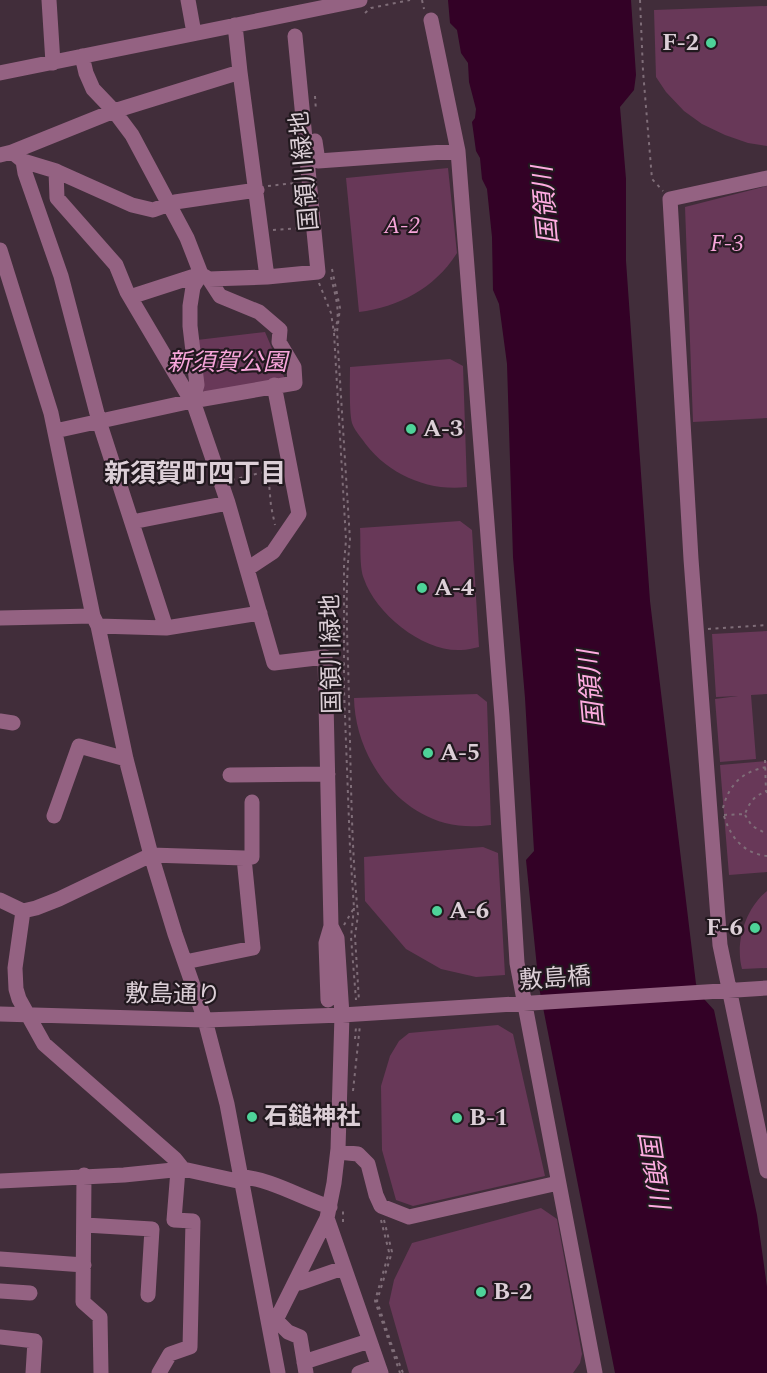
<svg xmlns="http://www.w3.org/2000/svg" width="767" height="1373" font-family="Spectral,'Noto Sans JP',serif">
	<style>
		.green { fill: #683858 }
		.water { fill: #330126 }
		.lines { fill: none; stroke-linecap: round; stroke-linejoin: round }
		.path { stroke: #7f6d78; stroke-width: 2; stroke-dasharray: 3 4.5; stroke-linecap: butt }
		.minor { stroke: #946282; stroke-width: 15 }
		.poi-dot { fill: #4ed399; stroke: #22191f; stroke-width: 2 }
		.labels { text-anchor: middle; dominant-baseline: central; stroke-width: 4.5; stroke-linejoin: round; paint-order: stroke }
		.poi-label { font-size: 24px; font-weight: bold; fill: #dccfd7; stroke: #22191f; text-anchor: start }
		.street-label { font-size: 24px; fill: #dccfd7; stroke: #22191f }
		.park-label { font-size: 24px; font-style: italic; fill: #f7a5da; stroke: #22191f }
		.water-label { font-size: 26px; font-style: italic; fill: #feace1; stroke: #22191f }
		.neighbourhood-label { font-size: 26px; font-weight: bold; fill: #dccfd7; stroke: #22191f }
	</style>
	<rect width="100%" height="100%" fill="#412d3a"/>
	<!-- green -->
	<path class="green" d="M767 6V146L748 143 725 135 702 124 684 111 666 92 656 77 654 10Z
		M448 168 457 253C435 288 399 307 359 312L346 178Z
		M767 186V418L693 422 685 207Z
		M265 332 285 379 208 393 203 391 197 340Z
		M450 359 463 366 467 487C427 492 385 473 362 439 359 435 354 429 352 423 349 412 350 380 350 367Z
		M460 521 472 530 479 647C473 648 467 650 461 650 423 652 376 614 364 579 359 567 361 542 360 528Z
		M767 631V694L751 695 756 759 720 762 715 699 738 696 716 697 712 634Z
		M477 694 487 702 491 825C475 827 461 827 445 823 391 808 355 752 354 698Z
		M767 761V872L729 875 720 765Z
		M483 847 498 853 505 975 476 977 441 969 406 949 365 901 364 857Z
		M767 891V968L742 969C735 943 745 909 767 891Z
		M498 1025 513 1034 545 1176 413 1206 396 1200 382 1150 381 1086 390 1056 399 1041 409 1033Z
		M541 1208 557 1219 582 1354 580 1363 573 1373H409L389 1303 394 1280 412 1243Z"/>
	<!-- water -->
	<path class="water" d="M448 0H631L636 75 634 90 620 107 626 179V261L650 601 696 984 704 999 714 1010 757 1215 767 1287V1373H615L539 987 526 860 534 851 525 698 513 557 507 364 499 304 493 290 492 237 487 189 482 179 480 158 476 151 472 122 475 118 476 109 469 82 468 63 461 53 457 30 450 23Z"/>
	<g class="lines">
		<!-- path -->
		<path class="path" d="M422 0 424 9
			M640 0 643 71 652 179 663 191
			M365 13 371 8 410 0
			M315 96 316 111
			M268 186 295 183
			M273 230 301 228
			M332 269 340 308 337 332 350 540C344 593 348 646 349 700 351 772 351 844 358 915L355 936 359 1001
			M331 277C335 295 342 314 334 332
			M319 283 331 313 334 333 346 540 344 564V690L350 848 354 908 344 925
			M268 472 271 506 275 525
			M232 480 276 469
			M708 629 767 625
			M765 760 766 792
			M723 808C729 784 743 771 767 767
			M724 815 745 814C749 803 755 794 767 792
			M745 815 752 826 767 834
			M724 816C731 838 743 853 767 856
			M354 908 351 937 356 1000
			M355 1039 356 1027
			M353 1091 360 1025
			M381 1220 389 1252 375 1301 400 1373
			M384 1220 392 1252 377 1301 391 1343 403 1373
			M343 1222V1210"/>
		<!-- minor -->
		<path class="minor" d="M49 0 53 63
			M188 0 194 33
			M431 20 458 151 502 716 517 963 595 1373
			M235 25 240 72
			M0 73 360 0
			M315 141 318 161 458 151
			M12 152 114 111 240 72 267 277 318 272 295 36
			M0 155 12 152 23 161 56 171 57 198 116 265 127 292 195 407 228 503 274 663 325 657 331 926 337 938 342 1015 338 1149 334 1183 327 1218 276 1320 270 1327
			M23 161 25 173 61 276 99 421 166 628 260 613
			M56 171 132 205 153 210 175 202 257 190
			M767 178 670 199 691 559 720 945 767 1171
			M0 250 51 413 93 616 98 626 126 759 151 855 175 934 205 1020 227 1104 278 1373
			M209 279 267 277
			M130 297 201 274
			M192 401 197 385 190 326V306L193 287 201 274
			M55 431 192 401 295 383 294 367 279 342 280 330 259 312 220 296 209 279 201 274 187 238 132 135 114 111 93 89 86 73 82 56
			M132 522 228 503
			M247 569 273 552 299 514 274 385
			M0 618 93 616
			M98 626 166 628
			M0 721 13 723
			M230 775 328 774
			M54 816 79 746 126 759
			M244 858 252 857V802
			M0 900 23 911 36 908 59 899 151 855 244 858 253 948 185 962
			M23 911 15 968 16 989 19 999 44 1044 175 1159 183 1169
			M328 1000 326 943 331 926
			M0 1014 205 1020 342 1015 767 988
			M338 1152 358 1154 368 1164 376 1195 381 1206 409 1217 558 1183
			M84 1175 83 1302 100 1317 101 1373
			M241 1177C269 1178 302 1198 330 1207
			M0 1181 124 1175 183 1169 242 1182
			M327 1218 381 1373
			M85 1225 152 1229 148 1295
			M0 1259 84 1265
			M295 1282 300 1283 343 1268
			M0 1291 30 1293
			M276 1320 288 1332 300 1337 306 1373
			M0 1337 35 1341 33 1373
			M304 1362 369 1341
			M159 1373 170 1354 190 1347 193 1221 174 1220 178 1170
			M359 1373 378 1366"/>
	</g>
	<!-- markers -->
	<g class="poi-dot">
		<circle cx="711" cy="43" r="6"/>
		<circle cx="411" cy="429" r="6"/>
		<circle cx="422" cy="588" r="6"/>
		<circle cx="428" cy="753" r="6"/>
		<circle cx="437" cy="911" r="6"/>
		<circle cx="755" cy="928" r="6"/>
		<circle cx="252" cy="1117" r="6"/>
		<circle cx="457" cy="1118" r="6"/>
		<circle cx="481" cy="1292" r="6"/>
	</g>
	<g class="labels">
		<!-- poi labels -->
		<g class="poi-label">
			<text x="699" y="43" text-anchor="end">F-2</text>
			<text x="423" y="429">A-3</text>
			<text x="434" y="588">A-4</text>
			<text x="440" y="753">A-5</text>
			<text x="449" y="911">A-6</text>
			<text x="743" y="928" text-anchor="end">F-6</text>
			<text x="264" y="1117">石鎚神社</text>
			<text x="469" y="1118">B-1</text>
			<text x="493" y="1292">B-2</text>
		</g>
		<!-- street labels -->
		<g class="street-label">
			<text transform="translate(305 171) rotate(-95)">国領川緑地</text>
			<text transform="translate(332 654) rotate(-91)">国領川緑地</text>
			<text transform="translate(555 979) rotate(-4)">敷島橋</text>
			<text transform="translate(173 995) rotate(1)">敷島通り</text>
		</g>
		<!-- park labels -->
		<g class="park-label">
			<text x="402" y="226">A-2</text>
			<text x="727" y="244">F-3</text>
			<text x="227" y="363">新須賀公園</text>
		</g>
		<!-- water labels -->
		<g class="water-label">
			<text transform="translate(546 205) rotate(-95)">国領川</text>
			<text transform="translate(592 689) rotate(-95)">国領川</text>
			<text transform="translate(653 1170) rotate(81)">国領川</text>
		</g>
		<!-- neighbourhood labels -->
		<g class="neighbourhood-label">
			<text x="195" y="474">新須賀町四丁目</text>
		</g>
	</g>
</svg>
